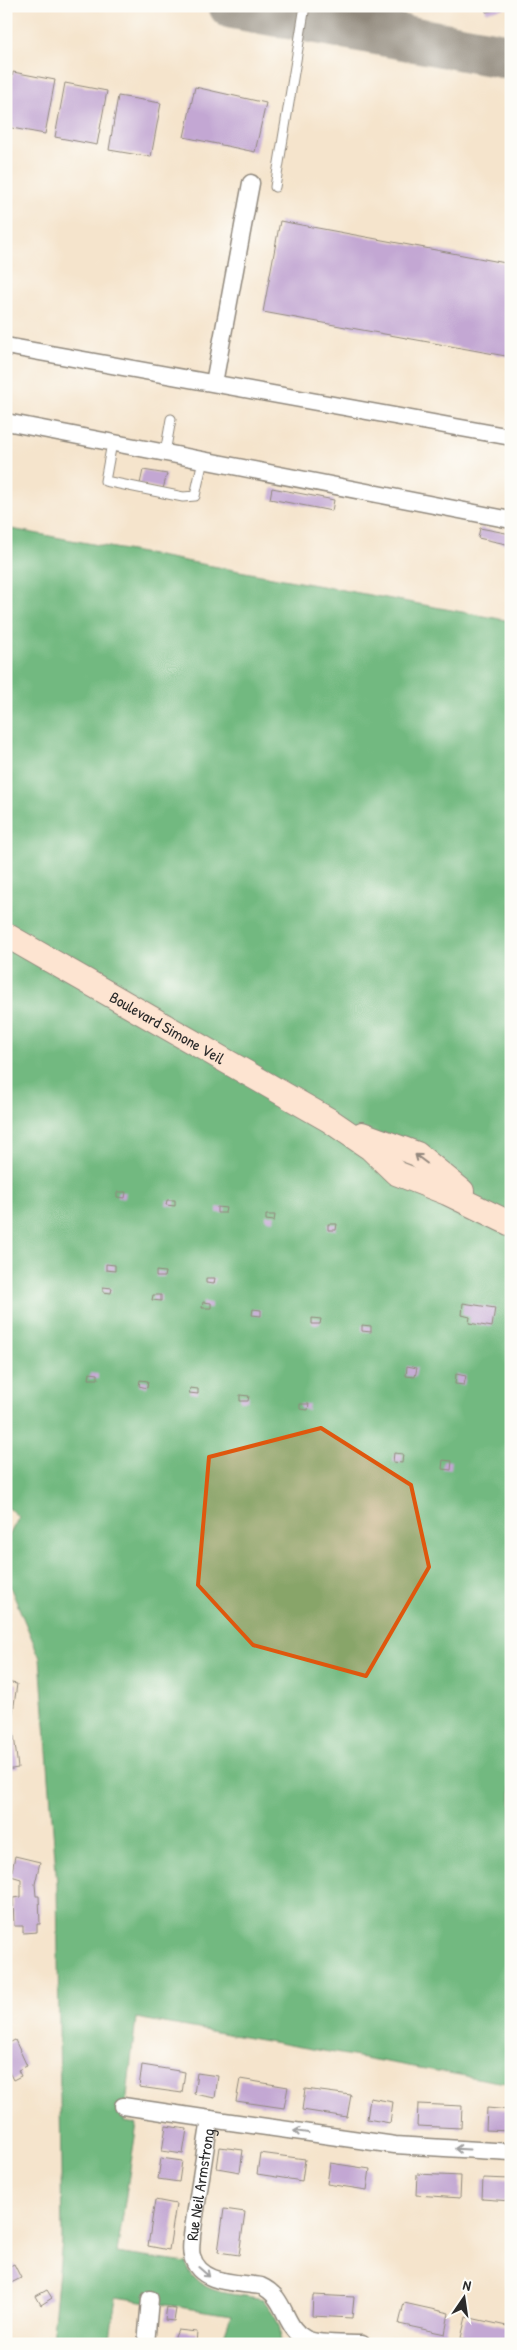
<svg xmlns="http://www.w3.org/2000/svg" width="517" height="2350" font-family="'Patrick Hand',sans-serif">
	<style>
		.forest { fill: #72b980; stroke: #4e7256 }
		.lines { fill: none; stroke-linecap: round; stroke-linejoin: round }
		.taxiway { stroke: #90887c; stroke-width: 45 }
		.building { fill: #c3a7d3 }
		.lane-casing { stroke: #90887c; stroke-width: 11 }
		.street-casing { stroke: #90887c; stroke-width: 19 }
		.secondary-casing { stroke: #90887c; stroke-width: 26 }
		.lane { stroke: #fff; stroke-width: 9 }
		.street { stroke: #fff; stroke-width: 16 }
		.secondary { stroke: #fde4d1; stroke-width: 24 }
		.oneway { stroke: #94887e }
		.oneway2 { stroke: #a0a0a0 }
		.marked { fill: #df570e; fill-opacity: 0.2; stroke: #df570e; stroke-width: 4; stroke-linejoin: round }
		.labels { text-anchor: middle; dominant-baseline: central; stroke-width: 4; stroke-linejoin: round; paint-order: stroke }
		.street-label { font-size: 16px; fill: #2b2b2b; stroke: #fdfcf7 }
	</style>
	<rect width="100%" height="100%" fill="#fdfcf7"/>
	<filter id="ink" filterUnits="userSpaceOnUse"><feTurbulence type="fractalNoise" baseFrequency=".02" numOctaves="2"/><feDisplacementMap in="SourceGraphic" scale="10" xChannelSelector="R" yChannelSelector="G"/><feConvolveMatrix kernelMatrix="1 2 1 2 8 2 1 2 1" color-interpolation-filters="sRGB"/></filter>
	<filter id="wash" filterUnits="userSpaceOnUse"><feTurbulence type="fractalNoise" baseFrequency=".0096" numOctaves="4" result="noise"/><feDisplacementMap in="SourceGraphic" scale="20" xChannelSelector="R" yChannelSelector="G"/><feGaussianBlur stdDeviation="1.12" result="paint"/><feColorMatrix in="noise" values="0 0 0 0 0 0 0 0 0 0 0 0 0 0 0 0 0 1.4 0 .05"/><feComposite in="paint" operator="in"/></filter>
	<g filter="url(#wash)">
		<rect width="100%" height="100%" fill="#f5e4cc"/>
		<!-- forest -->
		<path class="forest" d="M6 528 511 621V2084L136 2018 124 2122 137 2124 117 2253 186 2263C197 2296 234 2293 263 2299 274 2315 284 2324 279 2344H221L231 2315 116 2297 109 2344 52 2340 62 2241 57 1884 40 1658 6 1577V1541L19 1517 6 1506Z"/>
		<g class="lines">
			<!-- taxiway -->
			<path class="taxiway" d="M231 6 511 57"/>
		</g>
		<g id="blocks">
			<!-- building -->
			<path class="building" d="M485 6H510V7L486 12Z
				M13 72 55 80 45 134 6 127V111Z
				M65 83 107 91 97 145 55 137Z
				M195 87 266 103 255 152 184 137Z
				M118 96 161 103 151 157 109 150Z
				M280 221 511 264V357L263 312Z
				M143 470 167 474 163 489 140 484Z
				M272 488 334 500 332 511 270 499Z
				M480 528 511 534V545L478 538Z
				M117 1192H126L125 1198 117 1197Z
				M167 1200H175V1206L166 1205Z
				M217 1207 226 1208 225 1213H217Z
				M266 1215H275L274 1221 266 1220Z
				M328 1224H337L336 1230H328Z
				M106 1264 115 1265V1271L106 1270Z
				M156 1271 165 1272 164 1277H156Z
				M206 1278H215L214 1284 206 1283Z
				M103 1287 112 1288 111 1293 103 1292Z
				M153 1295H161V1301L152 1300Z
				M203 1302 211 1303V1308H202Z
				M463 1303 495 1308 492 1327 469 1323 470 1317 462 1315Z
				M253 1309 261 1310V1316L252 1315Z
				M312 1318 321 1319 320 1324H312Z
				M362 1325 371 1326V1332L362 1331Z
				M407 1366 417 1368 415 1377 406 1376Z
				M90 1373 98 1374V1379H89Z
				M456 1374 466 1376 464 1385 455 1384Z
				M140 1380 148 1381 147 1388 139 1386Z
				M190 1388 198 1389V1394L189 1393Z
				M240 1395 249 1396 248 1401H240Z
				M300 1404H309L308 1410 300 1409Z
				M394 1453 403 1454 402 1463 393 1462Z
				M443 1460 452 1461 451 1470 442 1469Z
				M508 1469 511 1470V1479H507Z
				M6 1628 9 1629 7 1641H6Z
				M6 1682 17 1684 12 1719 18 1768 6 1770Z
				M15 1856 40 1862 35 1884 36 1896H39L40 1924H37V1932L23 1933V1926H14L13 1898 21 1897V1879L11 1876Z
				M15 2040 27 2066 18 2070 21 2076 13 2080 6 2066V2051L9 2049 7 2044Z
				M142 2065 185 2072 182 2093 139 2087Z
				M197 2073 218 2076 215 2098 194 2094Z
				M240 2079 288 2087 284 2108 236 2101Z
				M305 2089 351 2095 347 2117 302 2110Z
				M370 2098 393 2102 390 2123 367 2119Z
				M418 2104 462 2106 461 2128 417 2126Z
				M487 2108 511 2110V2131L486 2130Z
				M166 2126 187 2129 183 2154 162 2151Z
				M220 2147 243 2150 240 2172 217 2168Z
				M260 2153 305 2159 302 2181 257 2174Z
				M161 2158 182 2161 179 2182 158 2179Z
				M330 2163 370 2169 367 2190 327 2184Z
				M417 2174 461 2176 460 2198 416 2195Z
				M483 2178 511 2179V2201L482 2199Z
				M155 2200 176 2204 169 2250 148 2246Z
				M224 2209 245 2212 239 2255 218 2252Z
				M14 2264 21 2278 9 2284 6 2278V2268Z
				M47 2290 52 2298 41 2305 36 2296Z
				M313 2295 354 2297 352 2318 312 2316Z
				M404 2303 449 2313 445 2334 399 2324Z
				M167 2307 176 2309 174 2321 165 2320Z
				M466 2317 511 2327V2344H489L461 2338Z
				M178 2330 197 2332 196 2344H172Z"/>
		</g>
	</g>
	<g filter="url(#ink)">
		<use href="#blocks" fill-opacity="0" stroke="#90887c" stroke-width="1"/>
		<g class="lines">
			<defs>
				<path id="lane" d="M275 187 305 6
					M112 443 105 481 183 497 195 496 203 460
					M165 453 171 419"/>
				<g id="street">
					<path d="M6 346 511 437"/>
					<path d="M214 383 251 183"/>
					<path d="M6 422 511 520"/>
					<path d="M123 2106 210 2119"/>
					<path d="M146 2344 150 2299"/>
					<path id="s1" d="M362 2344C347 2343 318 2345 306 2339 283 2328 287 2297 261 2286 237 2282 200 2285 192 2256 190 2250 192 2241 192 2235L210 2119 395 2145 511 2152"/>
				</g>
				<g id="secondary">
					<path id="s2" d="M6 935 329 1120 370 1148 396 1173 447 1193 511 1224"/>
					<path d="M362 1134 417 1154 462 1191"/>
				</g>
			</defs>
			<!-- lane casing -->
			<use href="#lane" class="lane-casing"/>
			<!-- street casing -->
			<use href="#street" class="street-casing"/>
			<!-- secondary casing -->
			<use href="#secondary" class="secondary-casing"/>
			<!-- lane -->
			<use href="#lane" class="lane"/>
			<!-- street -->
			<use href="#street" class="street"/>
			<!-- secondary -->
			<use href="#secondary" class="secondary"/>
		</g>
		<!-- one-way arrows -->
		<defs><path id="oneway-shaft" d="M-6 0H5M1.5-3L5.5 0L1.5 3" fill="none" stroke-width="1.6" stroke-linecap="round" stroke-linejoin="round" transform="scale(1.25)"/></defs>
		<use class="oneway" href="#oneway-shaft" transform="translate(421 1159) rotate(-143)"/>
		<g class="oneway2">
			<use href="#oneway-shaft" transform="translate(301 2132) rotate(-172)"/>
			<use href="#oneway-shaft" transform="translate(462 2149) rotate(-177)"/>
			<use href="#oneway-shaft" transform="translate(204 2272) rotate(41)"/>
		</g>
	</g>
	<!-- marked area -->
	<path class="marked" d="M321 1428 411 1485 429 1567 366 1676 253 1645 198 1585 209 1457Z"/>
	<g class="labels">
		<!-- street labels -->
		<g class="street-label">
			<text stroke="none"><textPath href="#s2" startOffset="186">Boulevard Simone Veil</textPath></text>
			<text stroke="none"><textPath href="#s1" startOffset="280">Rue Neil Armstrong</textPath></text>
		</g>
	</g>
	<!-- margin -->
	<rect width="517" height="2350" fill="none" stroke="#fdfcf7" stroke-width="25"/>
	<!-- north arrow -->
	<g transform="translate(464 2298) rotate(13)" stroke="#fdfcf7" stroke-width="4" paint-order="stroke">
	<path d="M0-4L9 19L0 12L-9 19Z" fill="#2b2b2b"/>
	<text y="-8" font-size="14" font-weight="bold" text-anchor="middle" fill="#2b2b2b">N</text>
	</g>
</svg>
